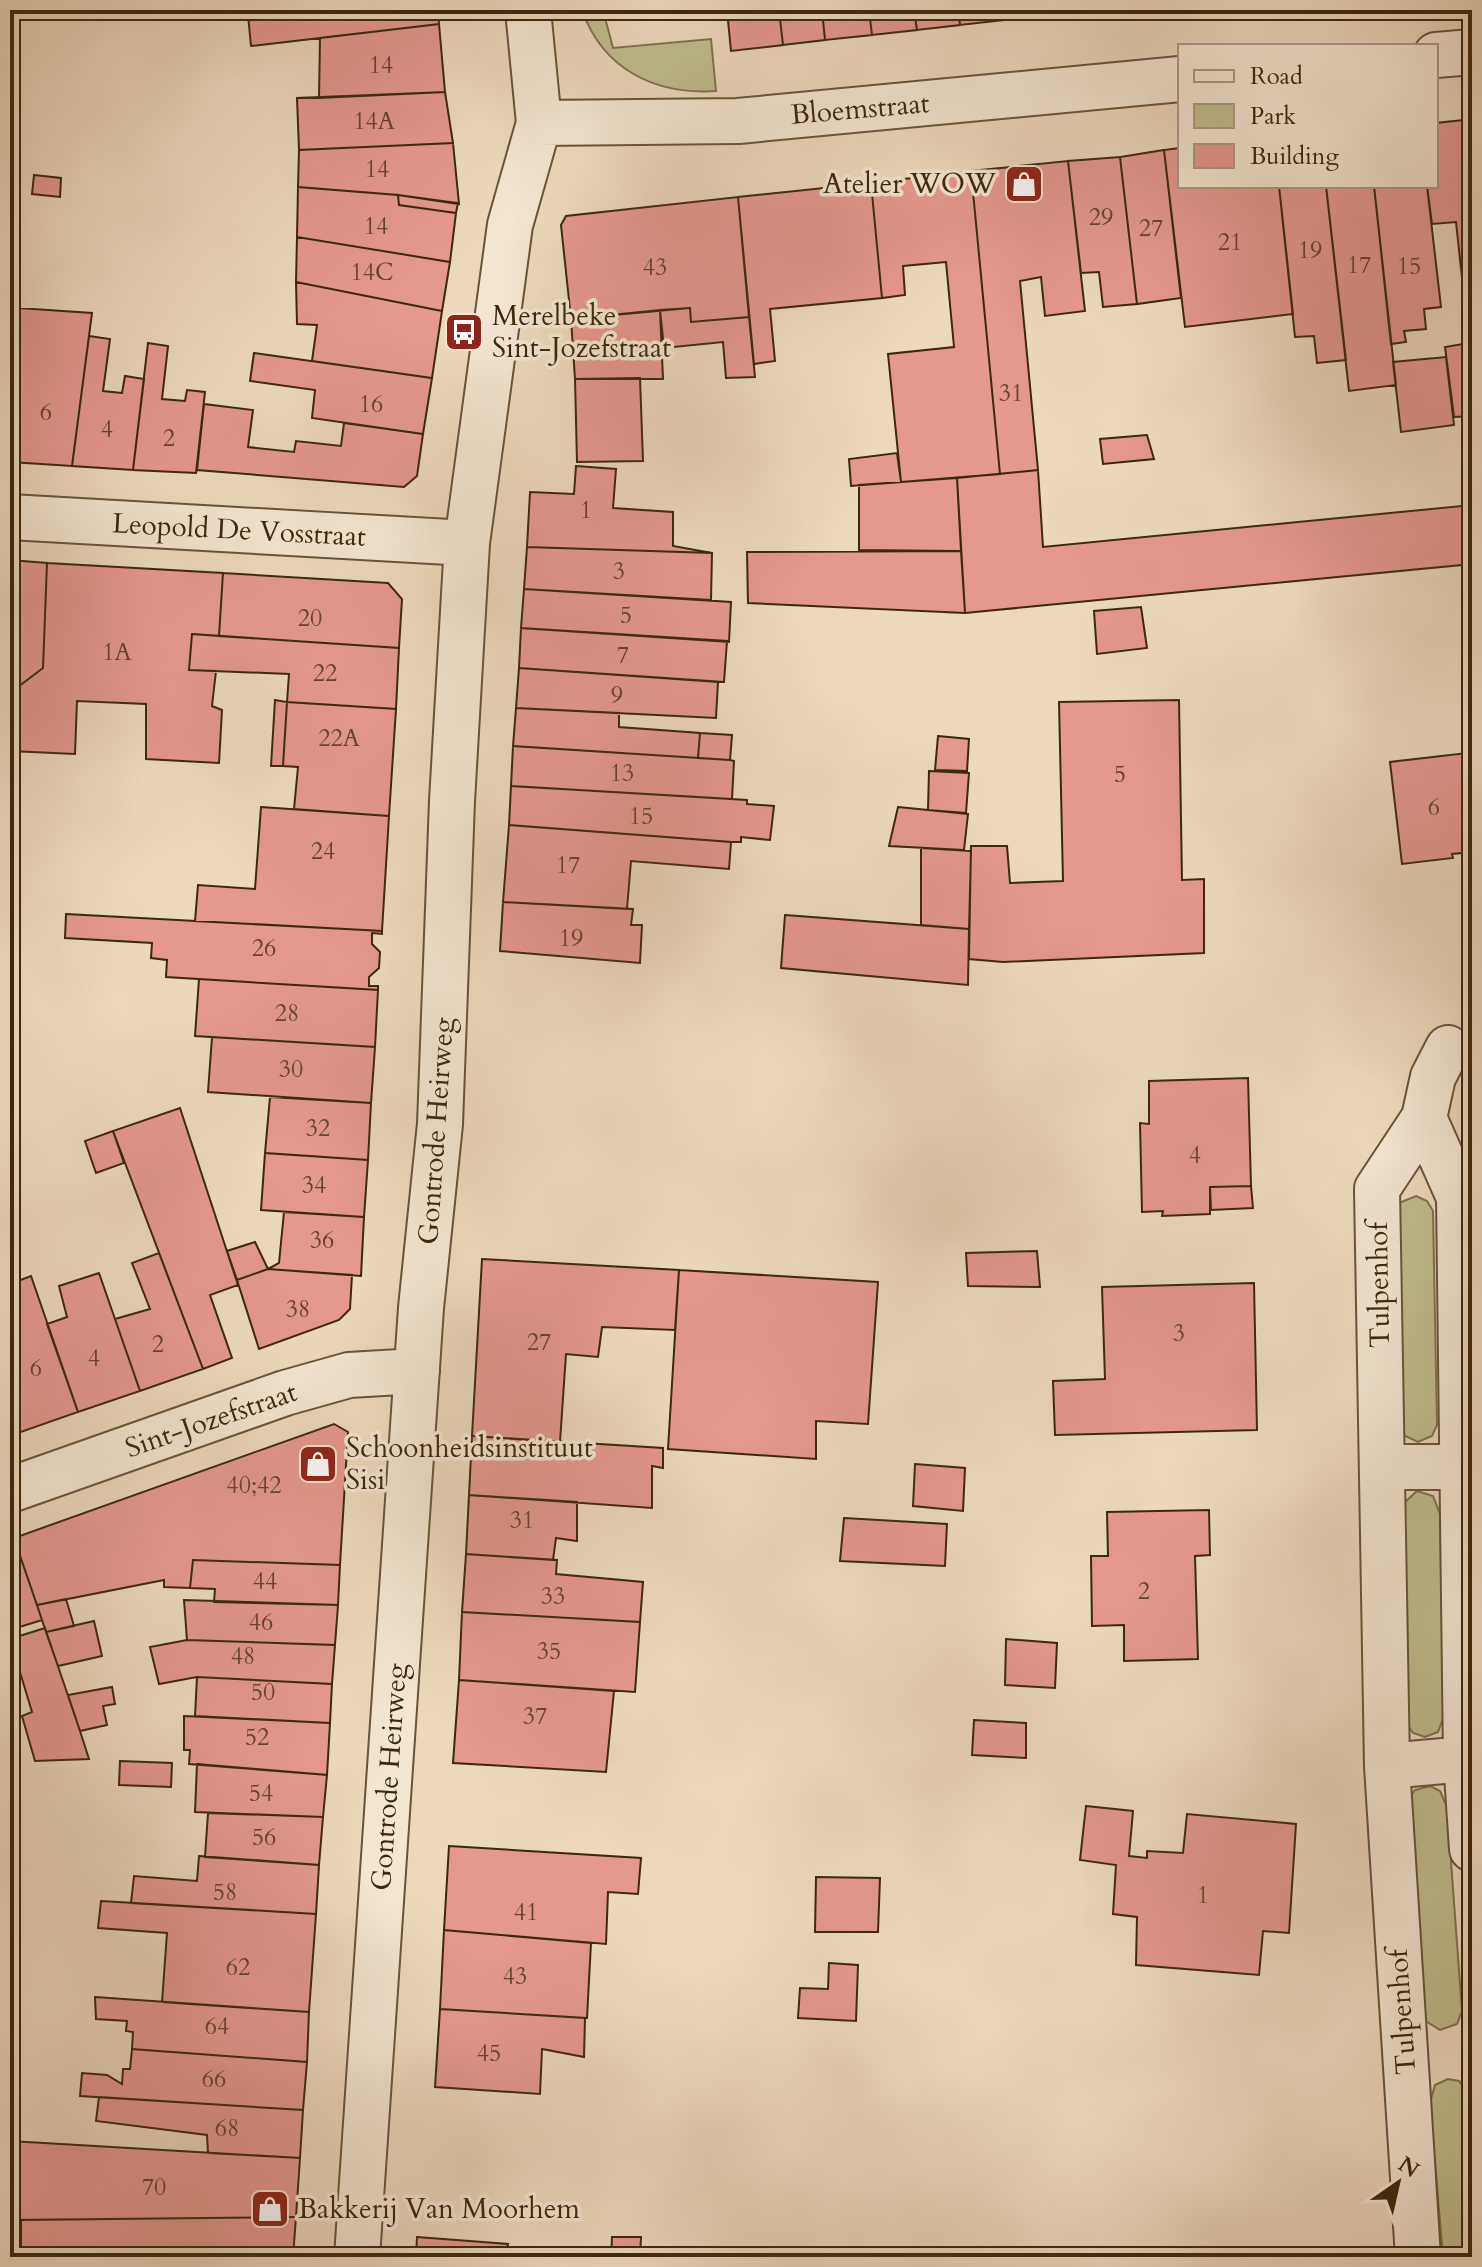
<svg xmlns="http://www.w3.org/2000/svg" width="1482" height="2267" font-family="Cardo,serif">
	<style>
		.green { fill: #bfbd8c; stroke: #7e724c; stroke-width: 2 }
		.building { fill: #e5988e; stroke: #3c280d; stroke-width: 2 }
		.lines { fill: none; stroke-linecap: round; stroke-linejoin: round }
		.street-casing { stroke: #685439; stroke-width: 48 }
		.street { stroke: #f3e6d3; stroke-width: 44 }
		.labels { text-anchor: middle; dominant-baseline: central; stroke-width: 7; stroke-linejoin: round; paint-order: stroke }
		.number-label { font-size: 24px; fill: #66442d }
		.street-label { font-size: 28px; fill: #3c280d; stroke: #f3e6d3 }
		.poi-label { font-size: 28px; fill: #3c280d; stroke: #f3e6d3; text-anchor: start }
	</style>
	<rect width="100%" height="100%" fill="#ecd9bc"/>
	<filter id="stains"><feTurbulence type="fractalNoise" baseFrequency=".0025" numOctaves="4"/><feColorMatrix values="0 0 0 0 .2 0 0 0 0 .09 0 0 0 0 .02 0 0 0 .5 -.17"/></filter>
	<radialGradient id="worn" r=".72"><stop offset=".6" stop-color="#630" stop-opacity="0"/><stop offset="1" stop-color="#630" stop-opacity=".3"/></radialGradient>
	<!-- green -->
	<path class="green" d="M582 10H603L613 48 711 39 716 91C656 95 603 70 582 10Z
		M1416 1196 1427 1201 1433 1211 1437 1425 1432 1436 1418 1442 1403 1435 1399 1203Z
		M1417 1491 1433 1496 1440 1514 1444 1716 1438 1732 1425 1737 1413 1733 1405 1722 1402 1505Z
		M1430 1786 1440 1791 1447 1807 1462 2011 1457 2024 1440 2030 1424 2020 1407 1801 1415 1790Z
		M1448 2079 1459 2081 1469 2093 1472 2257H1443L1430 2103 1435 2085Z"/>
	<!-- building -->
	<path class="building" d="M208 10H438L439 24 251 46 248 15 207 18Z
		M727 10H779L783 45 731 51Z
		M779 10H822L825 40 783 45Z
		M822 10H869L872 35 825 40Z
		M869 10H914L917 30 872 35Z
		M914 10H958L960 25 917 30Z
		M958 10H1058L1059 14 960 25Z
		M439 24 445 92 319 98 320 38Z
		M445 92 453 143 299 150 297 98Z
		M1472 119V416L1454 417 1445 347 1469 343 1456 222 1432 224 1427 186H1436V123Z
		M453 143 459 204 398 195 298 187 299 150Z
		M1180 148V186H1279L1293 314 1185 327 1164 150Z
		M1164 150 1181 298 1137 304 1120 157Z
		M1120 157 1137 304 1103 307 1099 272 1081 273 1068 161Z
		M1068 161 1085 311 1045 316 1041 277 1020 281 1038 470 1000 474 971 171Z
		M971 171 1000 474 901 482 888 354 954 347 946 262 903 266 905 295 882 298 871 183Z
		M34 175 61 178 60 197 32 194Z
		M871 183 882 298 770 309 775 361 754 364 738 197Z
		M1279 186H1326L1346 360 1317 363 1314 336 1295 337Z
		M1326 186H1374L1396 385 1349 391Z
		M1374 186H1427L1441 307 1424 309 1426 329 1404 331 1406 342 1391 344Z
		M298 187 398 195 399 205 456 213 450 262 297 237Z
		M398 195 458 203 456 213 399 205Z
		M738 197 749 317 691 322 690 308 571 319 561 225 566 216Z
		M297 237 450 262 442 311 296 282Z
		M296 282 442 311 432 378 312 361 317 325 297 324Z
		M10 308H18L10 451Z
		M18 308 92 313 72 466 10 462Z
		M690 308 691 322 749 317 755 377 726 378 723 342 664 348 660 310Z
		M660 310 663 379H575L571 319Z
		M89 336 110 339 103 391 122 393 125 376 144 379 133 470 72 466Z
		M148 343 168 346 162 399 185 401 187 390 205 392 196 473 133 470Z
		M254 353 432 378 423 434 312 418 315 390 250 381Z
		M1446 357 1454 425 1401 432 1393 362Z
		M640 378 643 461 577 462 575 379Z
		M204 404 253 410 248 447 294 452 296 441 341 446 344 423 423 434 417 476 404 487 197 470Z
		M1147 435 1154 459 1103 464 1100 439Z
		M897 453 901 482 851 486 849 459Z
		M576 466 616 469 613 508 673 512V546L712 553 527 547 530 492 574 494Z
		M1038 470 1043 547 1472 505V564L965 613 957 478Z
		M957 478 961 551 859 550V485Z
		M527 547 712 553 711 600 524 589Z
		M961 551 965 613 748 603 747 552Z
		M10 560 47 563 43 668 10 693Z
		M47 563 223 573 219 636 192 634 189 670 216 671 212 706 222 710 219 763 146 759V704L77 701 75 754 10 751V693L43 668Z
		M223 573 388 583 402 599 399 648 219 636Z
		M524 589 731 602 729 642 521 628Z
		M1141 607 1147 648 1097 654 1094 611Z
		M521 628 727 641 724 682 519 668Z
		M192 634 399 648 396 709 287 702 289 674 189 670Z
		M519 668 718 682 716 718 516 708Z
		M275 700 287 702 283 766H271Z
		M1179 700 1182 880 1204 879V953L1003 962 969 959 971 846H1007L1010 883 1063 881 1059 702Z
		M287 702 396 709 389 816 294 809 298 767 283 766Z
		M516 708 619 713V727L700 733 698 758 513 746Z
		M700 733 732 735 730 760 698 758Z
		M938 736 969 739 967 771 935 770Z
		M513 746 730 760 734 761 732 799 511 786Z
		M1472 746V852L1452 854 1453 858 1402 864 1390 762 1468 753 1467 747Z
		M929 771 969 773 966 813 928 810Z
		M511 786 747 800V804L774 806 770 840 741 837V842H731L509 825Z
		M261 807 389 816 382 931 195 921 198 885 255 889Z
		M898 807 968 814 964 850 889 846Z
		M509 825 731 842 729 869 631 861 627 909 503 902Z
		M921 848 971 851 969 929 921 925Z
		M503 902 633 909 631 925H642L640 963 500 951Z
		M66 914 382 931V934L372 933V944L380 952 379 968 369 977V986H378V990L166 977 167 960 151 958 152 943 65 938Z
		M785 915 969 929 968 985 781 968Z
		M199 979 378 990 375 1047 195 1036Z
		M212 1037 375 1047 371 1103 208 1092Z
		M1248 1078 1251 1186 1210 1187V1214L1162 1216 1163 1211 1142 1212 1140 1123 1149 1124V1081Z
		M270 1097 371 1103 368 1160 265 1153Z
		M180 1108 238 1285 210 1295 232 1358 203 1369 113 1131Z
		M113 1131 124 1163 96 1173 85 1141Z
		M265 1153 368 1160 364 1217 261 1210Z
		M1251 1186 1253 1208 1211 1210 1210 1187Z
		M284 1212 364 1217 361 1276 268 1269 279 1263Z
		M255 1242 268 1269 237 1280 227 1251Z
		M1037 1251 1040 1287 968 1286 966 1253Z
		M159 1253 203 1369 140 1391 115 1319 150 1309 132 1263Z
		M482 1259 679 1270 675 1330 602 1327 598 1357 566 1354 560 1442 472 1436Z
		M268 1269 352 1275 350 1309 339 1320 259 1349 237 1280Z
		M679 1270 878 1282 868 1424 816 1421V1459L668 1449Z
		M99 1273 140 1391 78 1412 47 1324 67 1317 59 1286Z
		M31 1276 78 1412 15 1434 10 1420V1284Z
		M1254 1283 1257 1430 1055 1435 1053 1381 1105 1379 1102 1287Z
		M334 1424 348 1432 340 1565 193 1560 190 1588 164 1587V1580L37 1605 14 1538Z
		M472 1436 663 1448V1468L652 1466V1508L469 1495Z
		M915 1464 965 1468 963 1511 913 1506Z
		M469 1495 577 1502V1541L556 1538 553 1560 466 1554Z
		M1209 1510 1210 1555 1195 1556 1198 1659 1124 1661V1625L1092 1626 1091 1556H1108L1107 1512Z
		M844 1518 947 1524 945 1566 840 1561Z
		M14 1538 42 1620 10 1630V1539Z
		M466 1554 557 1560 556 1574 643 1582 640 1622 462 1612Z
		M193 1560 340 1565 338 1605 214 1602 215 1589 190 1588Z
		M66 1599 74 1626 46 1632 37 1605Z
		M184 1600 338 1605 335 1645 187 1640Z
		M462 1612 640 1622 635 1692 459 1680Z
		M94 1621 102 1656 58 1666 46 1632Z
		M45 1628 80 1731 89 1759 35 1761 22 1716 32 1712 10 1639Z
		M1006 1639 1057 1643 1055 1688 1005 1685Z
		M187 1640 335 1645 332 1684 197 1677 159 1684 150 1647Z
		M197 1677 332 1684 330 1723 195 1716Z
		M459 1680 614 1691 606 1772 453 1763Z
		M112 1687 115 1704 103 1706 107 1725 80 1731 68 1695Z
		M184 1716 330 1723 327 1775 189 1764 190 1750H184Z
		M974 1720 1026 1723V1758L972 1755Z
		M120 1761 172 1763 171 1787 119 1785Z
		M197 1764 327 1775 323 1817 195 1812Z
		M1086 1806 1133 1811 1129 1856 1147 1858V1851L1183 1853 1187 1814 1296 1824 1289 1933 1263 1931 1259 1975 1136 1965 1137 1917 1113 1914 1116 1865 1080 1860Z
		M208 1813 323 1817 319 1865 205 1857Z
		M449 1846 641 1858 638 1894 608 1892 606 1944 444 1930Z
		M199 1856 319 1865 316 1914 131 1903 134 1876 197 1881Z
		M816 1877 880 1878 878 1932H815Z
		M101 1901 316 1914 309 2012 162 2002 167 1933 98 1928Z
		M444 1930 591 1943 587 2018 440 2009Z
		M829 1963 858 1965 856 2021 798 2018 800 1988 828 1989Z
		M95 1997 309 2012 307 2062 132 2049 133 2032 126 2031 127 2021 96 2019Z
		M440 2009 585 2018 584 2057 542 2049 540 2094 435 2087Z
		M132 2049 307 2062 303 2110 80 2096 82 2073 107 2075 122 2084 123 2069H130Z
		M99 2097 303 2110 300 2158 208 2153 207 2135 96 2121Z
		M10 2141 300 2158 296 2217 10 2220Z
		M296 2217 293 2257H21V2220Z
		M417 2237 508 2244 506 2257H416Z
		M612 2237H641L640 2257H611Z
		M542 2247 563 2249 562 2257H531L532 2253 540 2255Z"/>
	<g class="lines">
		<defs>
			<path id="street" d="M1436 55 1472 52
				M539 123 738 121 1180 79
				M10 517 467 543
				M1424 1118 1433 1077 1448 1048
				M1382 1467H1463
				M10 1490 285 1393 349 1375 417 1371
				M1387 1766 1466 1759
				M357 2257 421 1308 440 1124 452 801 467 543 510 225 539 123 528 10
				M1418 2257 1387 1766 1377 1189 1424 1118 1459 1197 1466 1759 1472 1849"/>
		</defs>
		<!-- street casing -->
		<use href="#street" class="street-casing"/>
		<!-- street -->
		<use href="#street" class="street"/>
	</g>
	<!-- icons -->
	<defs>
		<symbol id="shop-square" viewBox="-11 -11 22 22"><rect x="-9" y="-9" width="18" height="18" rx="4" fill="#8f2418" stroke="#f3e6d3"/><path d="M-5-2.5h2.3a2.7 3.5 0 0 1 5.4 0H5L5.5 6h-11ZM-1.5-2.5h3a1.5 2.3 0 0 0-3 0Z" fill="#fff"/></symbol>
		<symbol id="bus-square" viewBox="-11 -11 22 22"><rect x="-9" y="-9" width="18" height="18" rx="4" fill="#8f2418" stroke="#f3e6d3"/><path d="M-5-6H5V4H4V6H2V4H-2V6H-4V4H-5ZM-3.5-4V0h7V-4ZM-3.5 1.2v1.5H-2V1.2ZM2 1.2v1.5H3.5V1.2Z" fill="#fff"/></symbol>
	</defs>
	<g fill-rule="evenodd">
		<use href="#shop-square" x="1002" y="162" width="44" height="44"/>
		<use href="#bus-square" x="442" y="310" width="44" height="44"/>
		<use href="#shop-square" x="296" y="1442" width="44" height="44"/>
		<use href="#shop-square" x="248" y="2187" width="44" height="44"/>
	</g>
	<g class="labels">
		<!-- number labels -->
		<g class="number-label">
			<text x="381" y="65">14</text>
			<text x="374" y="121">14A</text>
			<text x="377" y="169">14</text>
			<text x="1101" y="217">29</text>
			<text x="376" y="226">14</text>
			<text x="1151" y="228">27</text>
			<text x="1230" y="242">21</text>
			<text x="1310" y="250">19</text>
			<text x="1359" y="265">17</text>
			<text x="1409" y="266">15</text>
			<text x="655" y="267">43</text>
			<text x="372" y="272">14C</text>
			<text x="1011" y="393">31</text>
			<text x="371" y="404">16</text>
			<text x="46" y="412">6</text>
			<text x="107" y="429">4</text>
			<text x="169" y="438">2</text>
			<text x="586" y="510">1</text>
			<text x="619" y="571">3</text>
			<text x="626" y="615">5</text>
			<text x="310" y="618">20</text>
			<text x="117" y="652">1A</text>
			<text x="623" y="655">7</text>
			<text x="325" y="673">22</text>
			<text x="617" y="695">9</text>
			<text x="339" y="738">22A</text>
			<text x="622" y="773">13</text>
			<text x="1120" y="774">5</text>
			<text x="1434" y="807">6</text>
			<text x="641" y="816">15</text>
			<text x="323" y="851">24</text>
			<text x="568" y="865">17</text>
			<text x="571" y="938">19</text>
			<text x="264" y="948">26</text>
			<text x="287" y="1013">28</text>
			<text x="291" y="1069">30</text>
			<text x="318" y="1128">32</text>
			<text x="1195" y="1155">4</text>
			<text x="314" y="1185">34</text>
			<text x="322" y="1240">36</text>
			<text x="298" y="1309">38</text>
			<text x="1179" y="1333">3</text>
			<text x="539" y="1342">27</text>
			<text x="158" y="1344">2</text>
			<text x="94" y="1358">4</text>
			<text x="36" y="1368">6</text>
			<text x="254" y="1485">40;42</text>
			<text x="522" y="1520">31</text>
			<text x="265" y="1581">44</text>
			<text x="1144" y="1591">2</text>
			<text x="553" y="1596">33</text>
			<text x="261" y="1622">46</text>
			<text x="549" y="1651">35</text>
			<text x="243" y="1656">48</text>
			<text x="263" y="1692">50</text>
			<text x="535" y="1716">37</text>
			<text x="257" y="1737">52</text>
			<text x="261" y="1793">54</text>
			<text x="264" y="1837">56</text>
			<text x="225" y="1892">58</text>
			<text x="1203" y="1895">1</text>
			<text x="526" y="1912">41</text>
			<text x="238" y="1967">62</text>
			<text x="515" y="1976">43</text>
			<text x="217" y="2026">64</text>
			<text x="489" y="2053">45</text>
			<text x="214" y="2079">66</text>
			<text x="227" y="2128">68</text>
			<text x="154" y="2187">70</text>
		</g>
		<!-- street labels -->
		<g class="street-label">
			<text transform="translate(860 109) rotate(-5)">Bloemstraat</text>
			<text transform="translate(239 530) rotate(3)">Leopold De Vosstraat</text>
			<text transform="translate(436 1131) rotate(-86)">Gontrode Heirweg</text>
			<text transform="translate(1379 1285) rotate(-91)">Tulpenhof</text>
			<text transform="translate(211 1420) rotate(-19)">Sint-Jozefstraat</text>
			<text transform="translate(389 1777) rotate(-86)">Gontrode Heirweg</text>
			<text transform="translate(1402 2012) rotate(-94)">Tulpenhof</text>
		</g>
		<!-- poi labels -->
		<g class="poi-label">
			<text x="996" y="184" text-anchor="end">Atelier WOW</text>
			<text x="492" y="316">Merelbeke<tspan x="492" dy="32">Sint-Jozefstraat</tspan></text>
			<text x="346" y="1448">Schoonheidsinstituut<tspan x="346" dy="32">Sisi</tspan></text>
			<text x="298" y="2209">Bakkerij Van Moorhem</text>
		</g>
	</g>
	<!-- margin -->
	<rect width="1482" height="2267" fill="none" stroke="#ecd9bc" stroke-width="40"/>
	<rect x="12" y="12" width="1458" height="2243" fill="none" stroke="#3c280d" stroke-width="4"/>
	<rect x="20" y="20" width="1442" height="2227" fill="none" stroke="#3c280d" stroke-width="2"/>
	<!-- legend -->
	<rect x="1178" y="44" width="260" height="144" fill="#f3e6d3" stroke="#aa9a84" stroke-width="2"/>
	<rect x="1194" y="70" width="40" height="12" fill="#f3e6d3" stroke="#aa9a84" stroke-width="2"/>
	<text x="1250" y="84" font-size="24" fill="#3c280d">Road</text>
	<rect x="1194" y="104" width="40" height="24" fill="#bfbd8c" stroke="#aa9a84" stroke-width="2"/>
	<text x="1250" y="124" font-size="24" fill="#3c280d">Park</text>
	<rect x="1194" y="144" width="40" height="24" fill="#e5988e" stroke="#aa9a84" stroke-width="2"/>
	<text x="1250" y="164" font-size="24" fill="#3c280d">Building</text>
	<!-- north arrow -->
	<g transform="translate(1398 2183) rotate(34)" stroke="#f3e6d3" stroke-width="6" paint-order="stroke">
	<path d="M0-6L14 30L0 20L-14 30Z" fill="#3c280d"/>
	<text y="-12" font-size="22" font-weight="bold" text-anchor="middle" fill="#3c280d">N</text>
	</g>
	<rect width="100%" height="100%" filter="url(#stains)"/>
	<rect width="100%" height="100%" fill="url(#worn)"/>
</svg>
